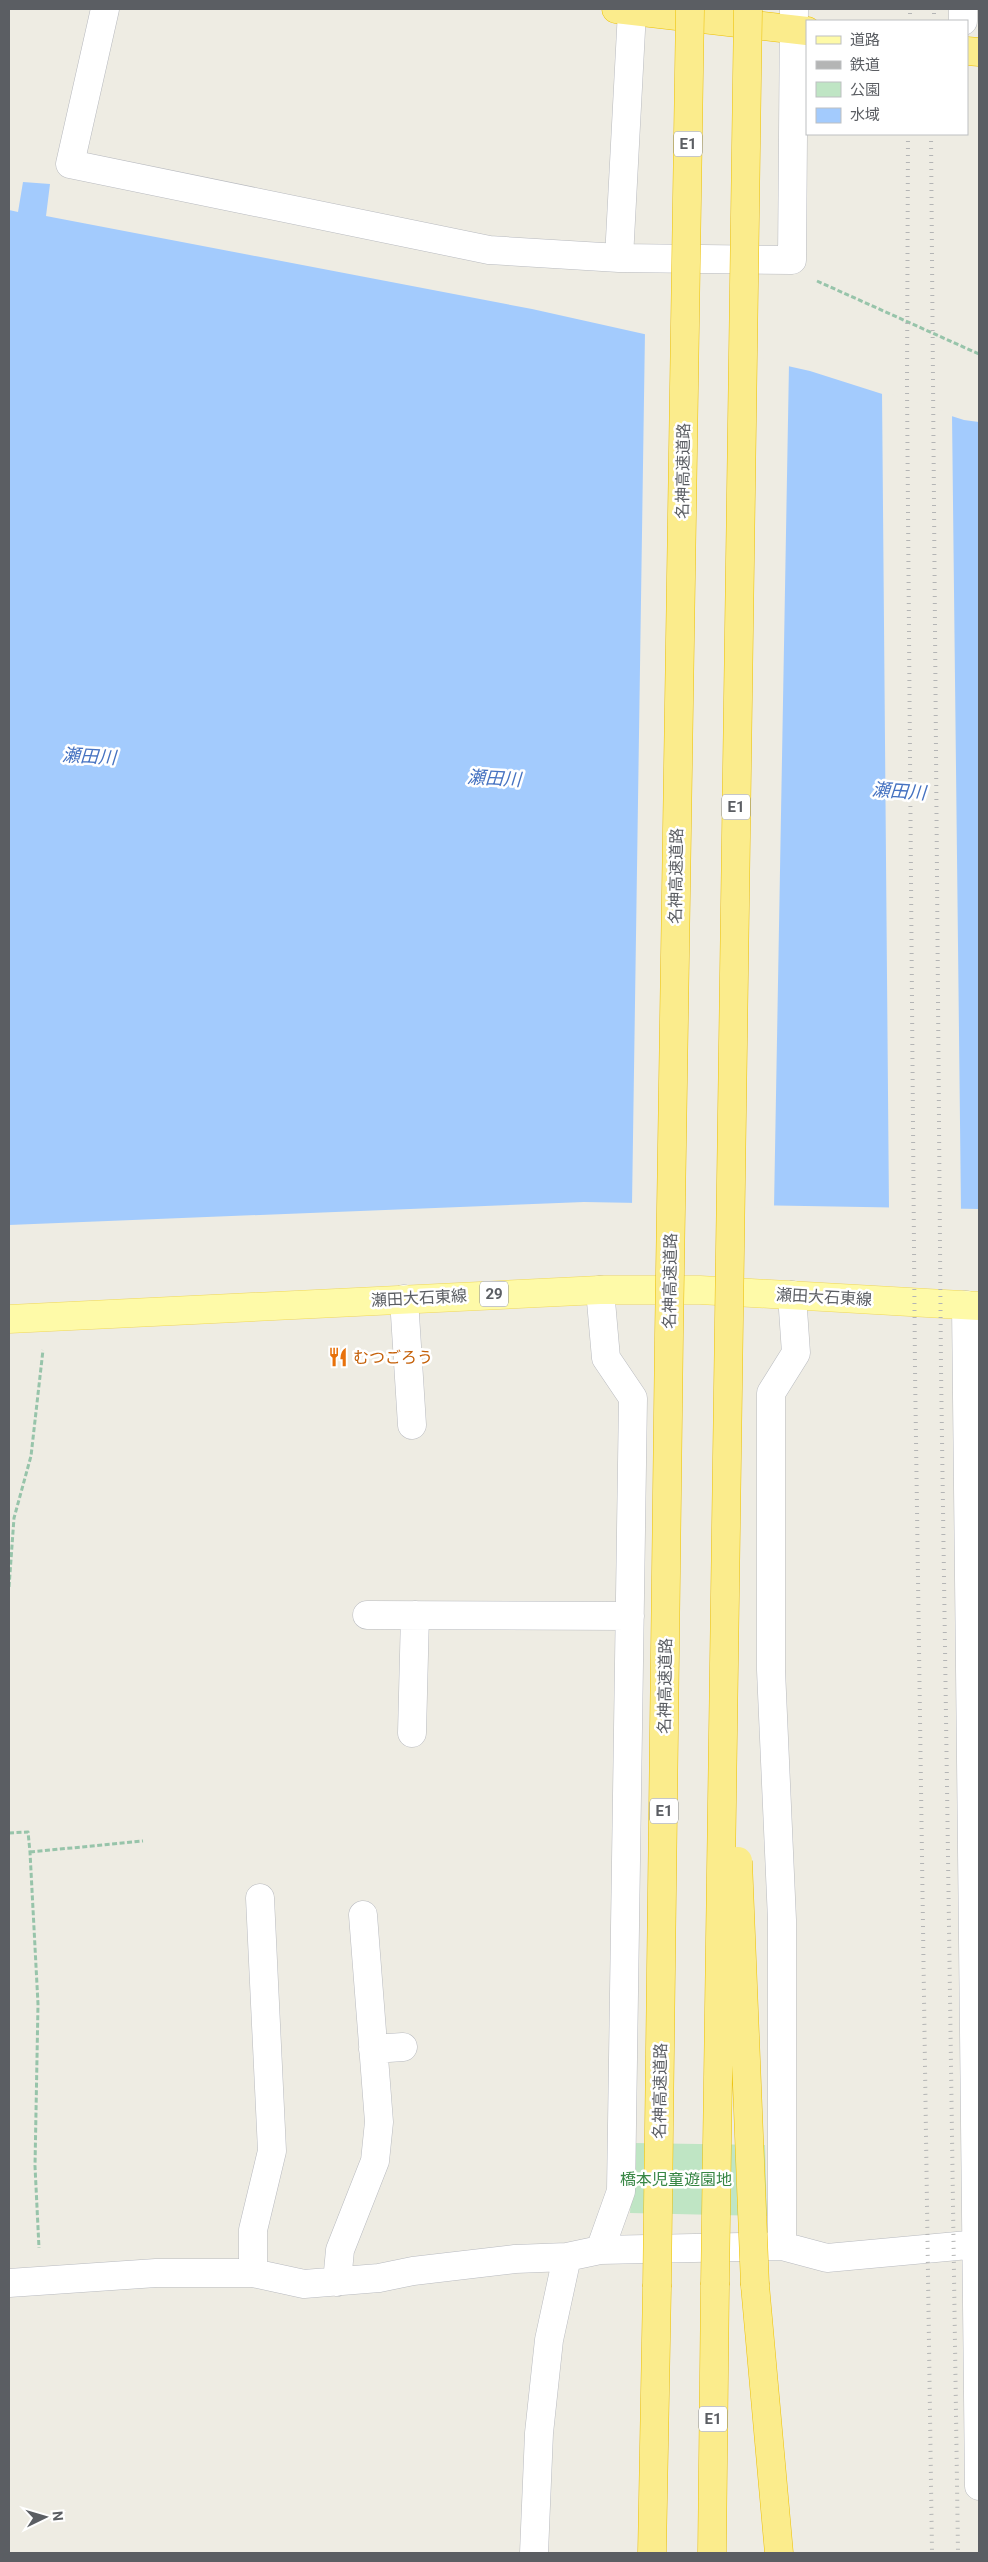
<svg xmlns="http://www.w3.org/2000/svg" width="988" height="2562" font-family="Roboto,'Noto Sans JP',sans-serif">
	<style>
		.green { fill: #bfe5c4 }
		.water { fill: #a3cbfd }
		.pier { fill: #eeece3 }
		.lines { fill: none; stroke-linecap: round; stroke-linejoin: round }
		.minor-casing { stroke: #b8babf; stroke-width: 29 }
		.major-casing { stroke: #efd75a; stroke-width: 29 }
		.highway-casing { stroke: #ecc004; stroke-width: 29 }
		.path { stroke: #97c4aa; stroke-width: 3; stroke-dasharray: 5 2.5; stroke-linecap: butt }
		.minor { stroke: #fff; stroke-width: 28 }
		.major { stroke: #fefaa8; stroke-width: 28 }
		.highway { stroke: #fbec8c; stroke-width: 28 }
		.rail { stroke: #b4b5b5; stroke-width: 4; stroke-dasharray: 1 6; stroke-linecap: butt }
		.highway-bridge-casing { stroke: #ecc004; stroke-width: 29; stroke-linecap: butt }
		.highway-bridge { stroke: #fbec8c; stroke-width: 28 }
		.labels { text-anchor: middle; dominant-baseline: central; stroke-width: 5; stroke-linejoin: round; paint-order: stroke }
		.shield { fill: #fff; stroke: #8c8e92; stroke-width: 1 }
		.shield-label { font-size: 15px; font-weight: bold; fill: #5b5e63 }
		.street-label { font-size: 16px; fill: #5b5e63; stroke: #fff }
		.food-label { font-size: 16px; fill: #c56008; stroke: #fff; text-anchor: start }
		.park-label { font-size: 16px; fill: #378644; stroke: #fff }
		.water-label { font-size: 18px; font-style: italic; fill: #4572c1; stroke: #fff }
	</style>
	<rect width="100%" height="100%" fill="#eeece3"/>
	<!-- green -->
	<path class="green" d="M634 2143 765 2145 767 2216 630 2213Z"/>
	<!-- water -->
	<path class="water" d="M23 182 50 184 46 216 532 309 810 371 964 420 979 422V1209L584 1202 9 1225V210L18 212Z"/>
	<!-- pier -->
	<path class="pier" d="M645 331 789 364 774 1208 632 1205Z
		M882 391 952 414 961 1211 889 1210Z"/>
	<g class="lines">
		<defs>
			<path id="minor" d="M105 9 70 164 489 250 619 258 792 260 794 9
				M963 21V9
				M619 258 632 11
				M404 1299 412 1425
				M966 1305 979 2486
				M367 1615 630 1616
				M412 1733 415 1615
				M373 2049 403 2047
				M782 2246V1920L771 1670V1393L796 1353 792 1295
				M600 2250 621 2191 633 1398 606 1358 600 1290
				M253 2273V2230L272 2151 260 1898
				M337 2282 340 2250 375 2161 379 2122 363 1915
				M9 2283 156 2273H253L304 2284 379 2278 413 2271 515 2259 567 2257 600 2250 782 2246 827 2258 979 2244
				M534 2553 539 2433 549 2340 567 2257"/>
			<path id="major" d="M9 1319 600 1290H700L979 1306"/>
			<path id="highway" d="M616 9 807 31
				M967 51 979 52
				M755 2285 779 2553
				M652 2553 657 2287
				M712 2553 715 2285"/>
		</defs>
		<!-- minor casing -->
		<use href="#minor" class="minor-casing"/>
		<!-- major casing -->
		<use href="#major" class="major-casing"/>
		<!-- highway casing -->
		<use href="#highway" class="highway-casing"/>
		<!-- path -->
		<path class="path" d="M817 281 979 354
			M9 1587 14 1518 31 1456 43 1350
			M9 1833 28 1832 30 1852 38 2004 35 2166 39 2248
			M30 1852 143 1841"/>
		<!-- minor -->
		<use href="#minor" class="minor"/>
		<!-- major -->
		<use href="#major" class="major"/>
		<!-- highway -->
		<use href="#highway" class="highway"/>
		<!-- rail -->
		<path class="rail" d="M910 21V9
			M934 21V9
			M908 134 907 387 915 1370 932 2553
			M931 134 941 1369 958 2553"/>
		<defs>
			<path id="highway-bridge" d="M738 1861 755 2285
				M715 2285 748 9
				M657 2287 669 1335 690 9"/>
		</defs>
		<!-- highway-bridge casing -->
		<use href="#highway-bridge" class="highway-bridge-casing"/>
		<!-- highway-bridge -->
		<use href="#highway-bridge" class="highway-bridge"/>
	</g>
	<!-- icons -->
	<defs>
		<symbol id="restaurant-bare" viewBox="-9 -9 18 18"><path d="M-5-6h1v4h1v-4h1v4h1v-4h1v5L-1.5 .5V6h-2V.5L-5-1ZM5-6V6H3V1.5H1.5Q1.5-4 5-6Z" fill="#e8710a" stroke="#fff" stroke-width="2.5" paint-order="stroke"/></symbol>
	</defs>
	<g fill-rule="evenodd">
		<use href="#restaurant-bare" x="324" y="1343" width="28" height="28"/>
	</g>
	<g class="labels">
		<!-- shield labels -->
		<g class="shield">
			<rect x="674" y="131.5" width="28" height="25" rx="4"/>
			<rect x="722" y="794.5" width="28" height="25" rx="4"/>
			<rect x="480" y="1281.5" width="28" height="25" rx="4"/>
			<rect x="650" y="1798.5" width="28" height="25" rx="4"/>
			<rect x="699" y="2406.5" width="28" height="25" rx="4"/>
		</g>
		<g class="shield-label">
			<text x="688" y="144">E1</text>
			<text x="736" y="807">E1</text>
			<text x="494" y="1294">29</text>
			<text x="664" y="1811">E1</text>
			<text x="713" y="2419">E1</text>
		</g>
		<!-- street labels -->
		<g class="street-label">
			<text transform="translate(683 471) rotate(-89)">名神高速道路</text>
			<text transform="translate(676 876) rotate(-89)">名神高速道路</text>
			<text transform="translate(670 1281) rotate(-89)">名神高速道路</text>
			<text transform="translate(824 1297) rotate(3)">瀬田大石東線</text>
			<text transform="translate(419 1298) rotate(-3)">瀬田大石東線</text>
			<text transform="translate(665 1686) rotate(-89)">名神高速道路</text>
			<text transform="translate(660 2091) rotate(-89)">名神高速道路</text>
		</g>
		<!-- food labels -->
		<g class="food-label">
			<text x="353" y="1357">むつごろう</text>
		</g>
		<!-- park labels -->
		<g class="park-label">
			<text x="676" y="2179">橋本児童遊園地</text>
		</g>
		<!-- water labels -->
		<g class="water-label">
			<text transform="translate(89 756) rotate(3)">瀬田川</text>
			<text transform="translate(494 778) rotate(3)">瀬田川</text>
			<text transform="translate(899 791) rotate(4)">瀬田川</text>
		</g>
	</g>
	<!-- border -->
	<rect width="988" height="2562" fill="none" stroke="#5b5e63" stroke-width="20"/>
	<!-- legend -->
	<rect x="806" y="20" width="162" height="115" fill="#ffffff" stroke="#bdbfc1"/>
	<rect x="816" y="36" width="25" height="8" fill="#fefaa8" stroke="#bdbfc1"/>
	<text x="850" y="45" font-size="15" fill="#5b5e63">道路</text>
	<rect x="816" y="61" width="25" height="8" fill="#b4b5b5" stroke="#bdbfc1"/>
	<text x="850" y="70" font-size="15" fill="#5b5e63">鉄道</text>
	<rect x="816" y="82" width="25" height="15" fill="#bfe5c4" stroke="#bdbfc1"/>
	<text x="850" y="95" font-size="15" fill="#5b5e63">公園</text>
	<rect x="816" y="108" width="25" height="15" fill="#a3cbfd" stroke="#bdbfc1"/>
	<text x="850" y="120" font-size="15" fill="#5b5e63">水域</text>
	<!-- north arrow -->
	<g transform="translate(45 2517) rotate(85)" stroke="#ffffff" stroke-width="4" paint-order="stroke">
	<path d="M0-4L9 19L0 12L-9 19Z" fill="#5b5e63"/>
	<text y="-8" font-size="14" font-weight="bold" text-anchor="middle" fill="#5b5e63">N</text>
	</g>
</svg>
